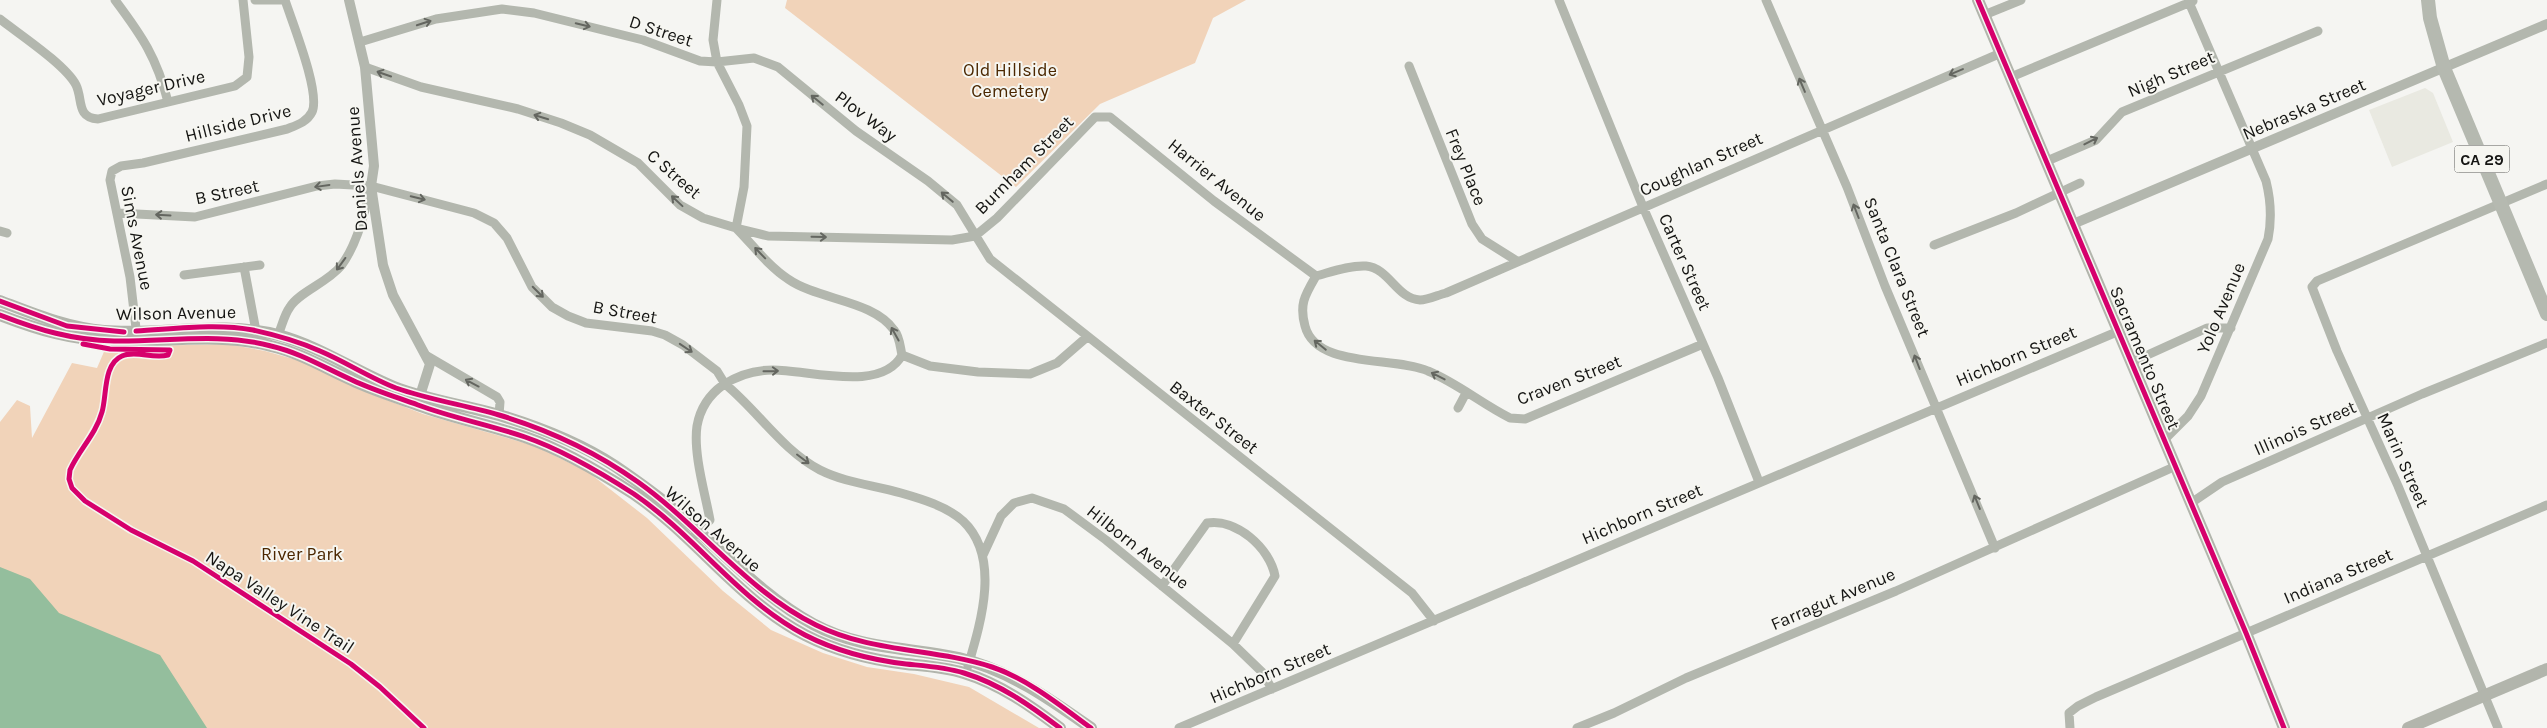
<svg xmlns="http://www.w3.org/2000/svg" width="2547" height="728" font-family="Karla,sans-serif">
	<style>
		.built { fill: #e9e9e1 }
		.green { fill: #f1d3b9 }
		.water { fill: #94be9d }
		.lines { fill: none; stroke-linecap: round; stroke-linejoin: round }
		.minor { stroke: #b3b7ae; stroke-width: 9 }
		.tertiary { stroke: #b3b7ae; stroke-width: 10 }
		.secondary { stroke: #b2b5ac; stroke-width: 12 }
		.primary { stroke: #b5b9b0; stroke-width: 14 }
		.cycleway-casing { stroke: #f6f6f1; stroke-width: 8 }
		.cycleway { stroke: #d6006c; stroke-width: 5 }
		.oneway { stroke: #646660 }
		.labels { text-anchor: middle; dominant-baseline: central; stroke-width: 4; stroke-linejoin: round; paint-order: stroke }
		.shield { fill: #f6f6f1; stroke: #585856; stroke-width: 1 }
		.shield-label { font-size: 16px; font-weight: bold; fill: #151513 }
		.street-label { font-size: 18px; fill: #151513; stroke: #f6f6f1 }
		.park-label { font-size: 18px; fill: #4b2700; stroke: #f6f6f1 }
	</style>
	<rect width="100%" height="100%" fill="#f5f5f2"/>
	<!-- built -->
	<path class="built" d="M2425 88 2433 93 2453 142 2392 167 2369 110Z"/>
	<!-- green -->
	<path class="green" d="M787 0H1246L1213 18 1195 63 1100 104 1016 187 785 8Z
		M227 344 265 351 311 364 361 390 423 414 535 446 588 472 647 518 723 591 771 630 823 653 867 667 914 674 969 687 1039 728H199L89 633 0 581V422L17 400 30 406 32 438 72 363 97 368 106 347Z"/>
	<!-- water -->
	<path class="water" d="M0 567 30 579 59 613 160 655 207 728H0Z"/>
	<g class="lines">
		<!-- minor -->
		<path class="minor" d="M115 0C142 36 157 58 168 102
			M255 0H285
			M717 0 713 40 717 62 739 105 747 126 744 187 736 228
			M1559 0 1643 207 1718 378 1759 482
			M1766 0 1847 187 1885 286 1995 548
			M1984 15 2021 0
			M0 19C19 34 66 65 76 85 83 99 76 118 98 119L235 86 247 77 249 57 243 0
			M360 42 436 19 502 9 534 13 643 40 700 61 717 62 754 58 778 67 856 131 928 181 957 205 990 259 1412 593 1434 621
			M1409 66 1472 224 1482 239 1517 261
			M365 67 421 87 518 109 561 123 590 135 638 163 680 205 703 218 736 228 768 236 952 240 975 236
			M2011 77 2193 1
			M2047 161 2096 140 2122 112 2318 31
			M117 213 195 217 317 186 335 184 371 186 474 213 494 223 507 238 532 287 552 307 568 316 586 323 652 331 665 335 683 345 717 371 725 384C758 411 782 450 820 470 846 483 874 485 901 493 922 499 946 506 963 521 1001 557 981 622 968 666
			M0 231 7 233
			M975 236 997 218 1095 117H1110L1214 201 1316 276
			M1934 245 2016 213 2080 183
			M244 267 256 331
			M184 275 260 265
			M278 335C282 326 284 315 290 307 299 292 327 283 341 266 358 243 364 213 371 187
			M137 337 130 277 110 180 112 171 121 166 143 163 287 129C297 125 307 122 312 112 321 93 292 22 285 0
			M1703 344 1525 419 1510 418C1482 404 1457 383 1428 371 1394 356 1316 369 1305 326 1299 304 1305 295 1316 276 1331 272 1350 265 1366 266 1389 268 1397 299 1420 300 1428 300 1438 295 1446 293L2001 53
			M902 355 930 366 978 372 1030 374 1057 363 1087 337
			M427 356 497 397 500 402 499 415
			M2132 362 2207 328H2231
			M1458 408 1466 393
			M2164 440 2188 416 2201 396 2268 239C2272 219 2271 201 2266 181L2188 0
			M2191 503 2222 482 2422 394 2547 343
			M695 535 710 520C705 493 693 453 697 426 700 409 709 395 723 385 738 375 755 370 773 370 809 370 882 393 902 355 900 347 900 337 894 330 873 300 818 300 788 279 768 266 753 245 736 228
			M983 555 1001 516 1014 503 1032 498 1064 509 1106 540 1233 644 1262 672 1272 689
			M1162 586 1207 523C1236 518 1270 548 1275 576L1233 644
			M1179 728 2119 331
			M1577 728 1614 713 1686 678 1896 591 2176 466
			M2070 728 2069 713 2078 706 2096 697 2547 505
			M2498 728 2398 486 2337 351 2312 287 2317 281 2547 184"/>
		<!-- tertiary -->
		<path class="tertiary" d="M349 0 365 67 374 166 371 186 383 265 393 295 430 364 418 402
			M2073 224 2547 24"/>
		<!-- secondary -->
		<path class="secondary" d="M1978 0 2246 633 2284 728
			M0 301C34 314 67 328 104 331 162 336 220 320 278 335 319 346 355 371 394 387 427 400 464 405 499 415 539 427 580 443 615 466 640 483 665 501 687 521 728 557 764 597 813 624 861 650 908 647 959 658 1009 670 1050 699 1091 728
			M0 315C39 330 72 340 114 341 166 342 220 332 271 346 301 353 325 368 352 380 373 390 396 397 418 405 453 418 490 425 525 437 563 450 600 472 634 494 697 537 736 598 805 635 836 651 872 660 906 664 926 666 945 667 964 673 1000 684 1031 706 1060 728
			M2408 728 2547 669"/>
		<!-- primary -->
		<path class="primary" d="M2428 0 2430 18 2444 68 2547 314"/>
		<defs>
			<path id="cycleway" d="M1978 0 2246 633 2284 728
				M0 301 67 326 124 332
				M0 315C39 330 72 340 114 341 166 342 220 332 271 346 301 353 325 368 352 380 373 390 396 397 418 405 453 418 490 425 525 437 563 450 600 472 634 494 697 537 736 598 805 635 836 651 872 660 906 664 926 666 945 667 964 673 1000 684 1031 706 1060 728
				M136 331C174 329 216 323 253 330 276 335 298 341 320 351 346 362 370 378 396 388 430 400 465 405 499 415 549 430 596 452 638 482 700 526 747 591 816 625 872 653 934 648 992 667 1028 679 1061 706 1091 728
				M83 344 110 349 170 350 168 355C153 359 135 350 122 356 103 364 107 395 102 412 96 434 79 450 70 470L69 479 72 488 85 501 131 530 193 561 351 664 380 687 424 728"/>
		</defs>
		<!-- cycleway casing -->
		<use href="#cycleway" class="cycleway-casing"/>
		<!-- cycleway -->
		<use href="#cycleway" class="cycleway"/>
	</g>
	<!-- one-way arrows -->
	<defs><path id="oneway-shaft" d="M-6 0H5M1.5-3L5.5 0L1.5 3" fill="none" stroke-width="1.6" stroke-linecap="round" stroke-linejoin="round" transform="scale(1.25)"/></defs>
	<g class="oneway">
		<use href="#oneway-shaft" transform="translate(424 23) rotate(-18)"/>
		<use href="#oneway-shaft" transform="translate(583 25) rotate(14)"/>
		<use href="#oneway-shaft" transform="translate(1956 72) rotate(157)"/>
		<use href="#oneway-shaft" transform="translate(384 74) rotate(-161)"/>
		<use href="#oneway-shaft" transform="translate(1802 85) rotate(-113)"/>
		<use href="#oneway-shaft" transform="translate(817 100) rotate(-141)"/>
		<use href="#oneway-shaft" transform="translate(541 117) rotate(-163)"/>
		<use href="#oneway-shaft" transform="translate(2091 141) rotate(-27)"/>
		<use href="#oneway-shaft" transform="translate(322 186) rotate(172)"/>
		<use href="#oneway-shaft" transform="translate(947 197) rotate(-140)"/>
		<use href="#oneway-shaft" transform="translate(418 198) rotate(14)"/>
		<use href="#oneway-shaft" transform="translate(677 201) rotate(-137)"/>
		<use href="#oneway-shaft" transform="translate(1856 211) rotate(-111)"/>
		<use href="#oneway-shaft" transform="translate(163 215) rotate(-177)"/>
		<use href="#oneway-shaft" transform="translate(819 237) rotate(1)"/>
		<use href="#oneway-shaft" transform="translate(760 253) rotate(-134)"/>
		<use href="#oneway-shaft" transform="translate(341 264) rotate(126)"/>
		<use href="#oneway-shaft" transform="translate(538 292) rotate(45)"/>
		<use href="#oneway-shaft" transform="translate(895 334) rotate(-119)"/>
		<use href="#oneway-shaft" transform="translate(1320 345) rotate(-141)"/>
		<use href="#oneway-shaft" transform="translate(686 348) rotate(34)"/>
		<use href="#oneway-shaft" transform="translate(1917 362) rotate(-111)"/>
		<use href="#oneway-shaft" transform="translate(771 371) rotate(-1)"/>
		<use href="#oneway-shaft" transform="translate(1438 376) rotate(-153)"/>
		<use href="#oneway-shaft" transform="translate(472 383) rotate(-152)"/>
		<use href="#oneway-shaft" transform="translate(803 459) rotate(37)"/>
		<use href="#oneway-shaft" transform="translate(1977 502) rotate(-112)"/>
	</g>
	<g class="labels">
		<!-- shield labels -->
		<rect class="shield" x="2454.5" y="145.5" width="55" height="27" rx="4"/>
		<g class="shield-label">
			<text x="2482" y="159">CA 29</text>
		</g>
		<!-- street labels -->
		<g class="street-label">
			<text transform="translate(661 31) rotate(18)">D Street</text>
			<text transform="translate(2171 74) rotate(-23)">Nigh Street</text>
			<text transform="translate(151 88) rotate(-13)">Voyager Drive</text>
			<text transform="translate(2304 109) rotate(-23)">Nebraska Street</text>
			<text transform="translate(866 116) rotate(37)">Plov Way</text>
			<text transform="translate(238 123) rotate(-14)">Hillside Drive</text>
			<text transform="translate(1701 164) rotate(-24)">Coughlan Street</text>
			<text transform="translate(1024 165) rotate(-45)">Burnham Street</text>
			<text transform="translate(1466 167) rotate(68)">Frey Place</text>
			<text transform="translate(357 169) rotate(-94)">Daniels Avenue</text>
			<text transform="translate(674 174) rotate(41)">C Street</text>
			<text transform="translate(1217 180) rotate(39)">Harrier Avenue</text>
			<text transform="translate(227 192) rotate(-12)">B Street</text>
			<text transform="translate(137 238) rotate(79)">Sims Avenue</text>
			<text transform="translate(1685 262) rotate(66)">Carter Street</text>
			<text transform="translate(1897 267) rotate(68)">Santa Clara Street</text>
			<text transform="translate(2221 308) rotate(-67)">Yolo Avenue</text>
			<text transform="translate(625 312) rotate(10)">B Street</text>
			<text transform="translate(176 313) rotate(-1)">Wilson Avenue</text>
			<text transform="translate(2016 356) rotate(-23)">Hichborn Street</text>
			<text transform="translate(2145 358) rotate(67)">Sacramento Street</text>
			<text transform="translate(1569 380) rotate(-21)">Craven Street</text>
			<text transform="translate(1214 417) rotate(38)">Baxter Street</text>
			<text transform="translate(2305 428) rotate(-24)">Illinois Street</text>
			<text transform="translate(2403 460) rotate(66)">Marin Street</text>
			<text transform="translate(1642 514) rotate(-23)">Hichborn Street</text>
			<text transform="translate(713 529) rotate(41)">Wilson Avenue</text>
			<text transform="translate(1138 547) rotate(38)">Hilborn Avenue</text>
			<text transform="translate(2338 576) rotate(-23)">Indiana Street</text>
			<text transform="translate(1833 599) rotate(-23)">Farragut Avenue</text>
			<text transform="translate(280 602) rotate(33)">Napa Valley Vine Trail</text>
			<text transform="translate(1270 673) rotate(-23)">Hichborn Street</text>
		</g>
		<!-- park labels -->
		<g class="park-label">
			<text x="1010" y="70">Old Hillside<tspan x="1010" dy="21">Cemetery</tspan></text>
			<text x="302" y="554">River Park</text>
		</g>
	</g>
</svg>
